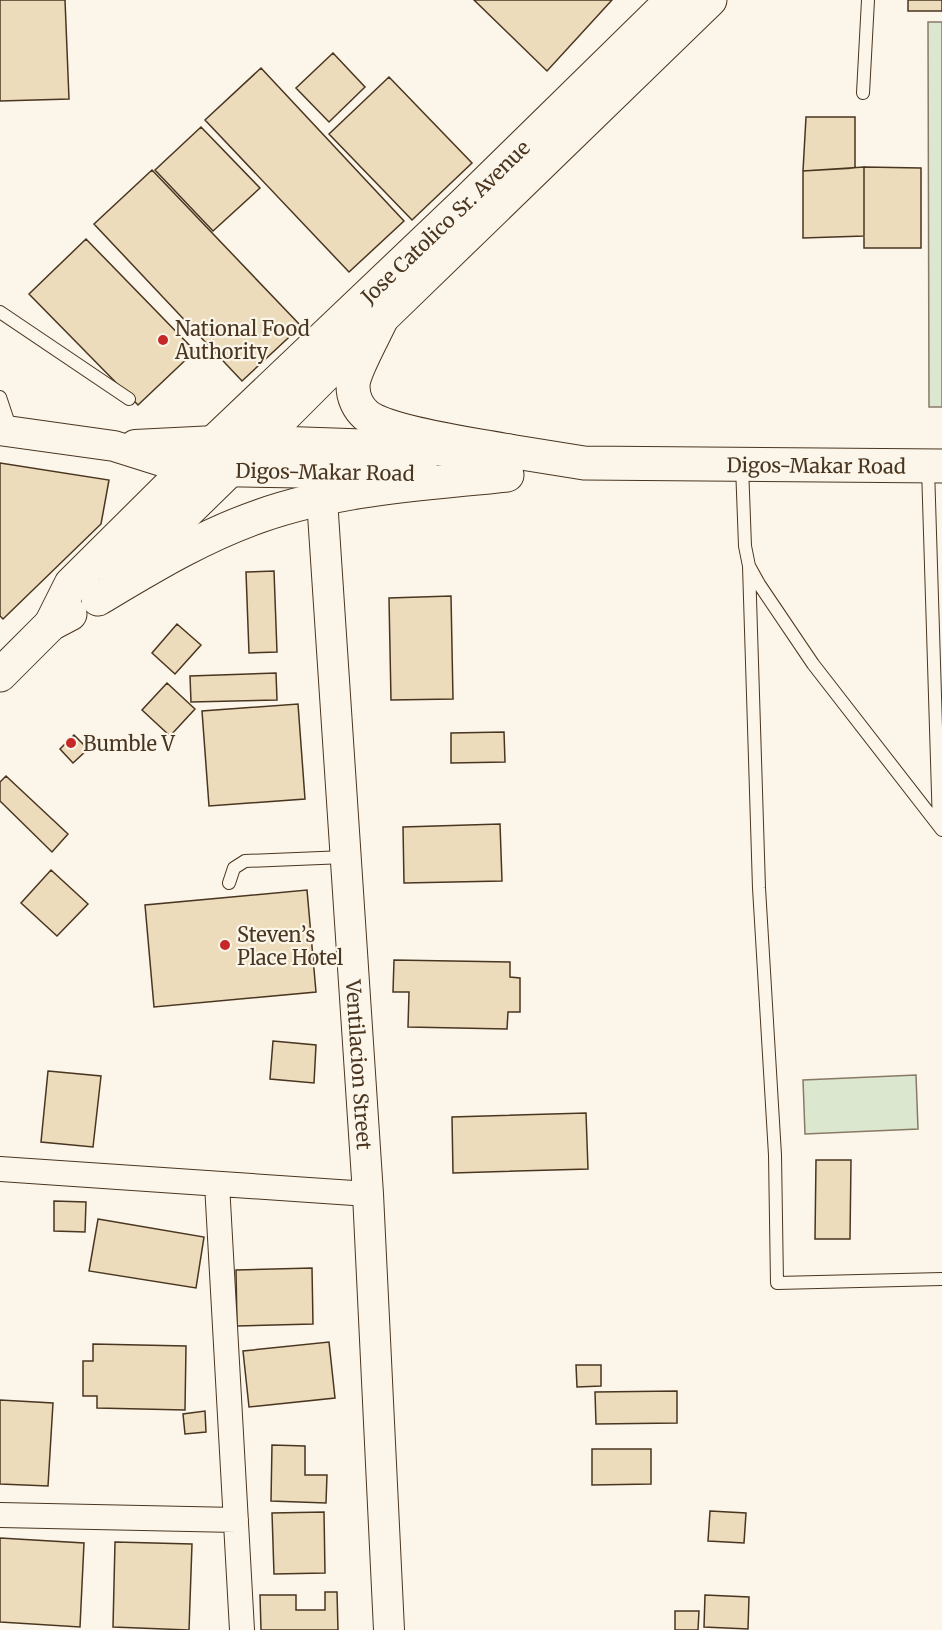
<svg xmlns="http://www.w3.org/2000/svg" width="942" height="1630" font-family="Merriweather,serif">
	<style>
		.green { fill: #dce7d0; stroke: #887966; stroke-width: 1.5 }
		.building { fill: #ecdcbc; stroke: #4a3520; stroke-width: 1.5 }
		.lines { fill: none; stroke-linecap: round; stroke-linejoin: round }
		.service-casing { stroke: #4a3520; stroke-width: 14 }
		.minor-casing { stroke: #4a3520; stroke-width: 26 }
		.tertiary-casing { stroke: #4a3520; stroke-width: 32 }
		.secondary-casing { stroke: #4a3520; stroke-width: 35 }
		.primary-casing { stroke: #4a3520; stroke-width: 35 }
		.trunk-casing { stroke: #4a3520; stroke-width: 35 }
		.service { stroke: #fbf6e9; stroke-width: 12 }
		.minor { stroke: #fbf6e9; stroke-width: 24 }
		.tertiary { stroke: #fbf6e9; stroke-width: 30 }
		.secondary { stroke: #fbf6e9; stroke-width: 33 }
		.primary { stroke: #fbf6e9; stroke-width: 33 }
		.trunk { stroke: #fbf6e9; stroke-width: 33 }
		.poi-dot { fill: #c62828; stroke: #fbf6e9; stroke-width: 2 }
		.labels { text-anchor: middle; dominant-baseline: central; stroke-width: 4.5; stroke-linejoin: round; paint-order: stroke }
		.street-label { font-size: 20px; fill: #4a3520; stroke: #fbf6e9 }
		.poi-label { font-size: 20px; fill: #4a3520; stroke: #fbf6e9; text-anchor: start }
	</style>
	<rect width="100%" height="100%" fill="#fbf6e9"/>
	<!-- green -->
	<path class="green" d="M928 22H942V407H929Z
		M916 1075 918 1129 805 1134 803 1080Z"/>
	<!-- building -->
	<path class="building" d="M0 0H65L69 99 0 101Z
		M474 0H612L547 71Z
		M908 0H942V11H908Z
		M333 53 365 87 329 122 296 88Z
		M261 68 404 221 349 272 205 120Z
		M389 77 472 163 412 220 329 134Z
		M806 117H855V168L803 171Z
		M201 127 260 188 213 231 155 170Z
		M864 167 921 168V248H864Z
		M864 167V236L803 238V171Z
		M152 170 301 326 242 381 94 224Z
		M86 239 195 351 138 405 29 294Z
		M0 463 109 480 101 524 3 619 0 616Z
		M274 571 277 652 249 653 246 572Z
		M451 596 453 699 391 700 389 598Z
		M177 624 201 645 175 674 152 653Z
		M276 673 277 700 191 702 190 676Z
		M167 683 195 709 170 736 142 710Z
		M298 704 305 799 209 806 202 711Z
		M504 732 505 762 451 763V733Z
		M74 735 88 749 73 763 60 749Z
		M6 776 68 834 52 852 0 801V782Z
		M500 824 502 881 404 883 403 827Z
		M51 870 88 904 57 936 21 903Z
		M307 890 316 992 154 1007 145 905Z
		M394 960 510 962V977L520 978V1012H508L507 1029 408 1027 409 992H393Z
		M273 1041 316 1045 314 1083 270 1079Z
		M48 1071 101 1076 93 1147 41 1142Z
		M586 1113 588 1169 453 1173 452 1117Z
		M816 1160H851L850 1239H815Z
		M54 1201 86 1202 85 1232 54 1231Z
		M98 1219 204 1237 196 1288 89 1271Z
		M312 1268 313 1324 237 1326 236 1270Z
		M329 1342 335 1398 249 1407 243 1351Z
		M93 1344 186 1346 185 1410 97 1408V1396H83V1361H93Z
		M576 1365H601V1386L577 1387Z
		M677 1391V1423L596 1424 595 1392Z
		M0 1400 53 1403 48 1486 0 1484Z
		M205 1411 206 1432 185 1434 183 1414Z
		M272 1445 305 1446V1475H327L326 1503 271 1501Z
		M592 1449H651V1484L592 1485Z
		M710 1511 746 1513 744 1543 708 1541Z
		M324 1512 325 1573 274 1574 272 1513Z
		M0 1538 84 1543 80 1627 0 1622Z
		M115 1542 192 1544 189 1630 113 1627Z
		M325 1592H337L338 1630H261L260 1595H296V1610H325Z
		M705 1595 749 1597 748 1629 704 1627Z
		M675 1611H699L698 1630H675Z"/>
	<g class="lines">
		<defs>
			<path id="service" d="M863 93 868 0
				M0 312 129 399
				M0 397 11 430
				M742 466 745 546 749 566 759 584 813 664 942 830
				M928 468 939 826
				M749 566 759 888 775 1155 777 1283 942 1279
				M229 883 234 868 245 861 345 857"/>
			<path id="minor" d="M0 1169 368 1194
				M217 1184 242 1630
				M0 1515 236 1520"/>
			<g id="tertiary">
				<path d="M0 430 114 446 187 469"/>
				<path d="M135 445 215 441"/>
				<path id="s1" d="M322 499 368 1194 389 1630"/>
			</g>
			<g id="secondary">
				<path id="s2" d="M215 441 466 202 672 0"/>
				<path d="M258 442 382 318 710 0"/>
			</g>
			<g id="primary">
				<path id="s3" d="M187 469 422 473"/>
				<path d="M116 581 240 460"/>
				<path id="s4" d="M51 624 71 584 215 441 509 451 584 463 942 466"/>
				<path d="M0 675 51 624 70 614"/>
			</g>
			<path id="trunk" d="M382 318C375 334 353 372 353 386 353 397 358 408 366 415 388 433 478 445 509 451
				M98 599C150 568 202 536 260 516 339 488 424 484 507 475"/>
		</defs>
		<!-- service casing -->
		<use href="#service" class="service-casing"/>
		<!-- minor casing -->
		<use href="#minor" class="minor-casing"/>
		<!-- tertiary casing -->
		<use href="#tertiary" class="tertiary-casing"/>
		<!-- secondary casing -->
		<use href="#secondary" class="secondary-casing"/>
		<!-- primary casing -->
		<use href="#primary" class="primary-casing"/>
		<!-- trunk casing -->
		<use href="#trunk" class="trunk-casing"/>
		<!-- service -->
		<use href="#service" class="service"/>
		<!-- minor -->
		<use href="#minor" class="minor"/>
		<!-- tertiary -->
		<use href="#tertiary" class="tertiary"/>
		<!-- secondary -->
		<use href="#secondary" class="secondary"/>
		<!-- primary -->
		<use href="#primary" class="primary"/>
		<!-- trunk -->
		<use href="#trunk" class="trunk"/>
	</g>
	<!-- markers -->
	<g class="poi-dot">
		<circle cx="163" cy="340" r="6"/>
		<circle cx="71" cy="743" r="6"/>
		<circle cx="225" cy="945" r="6"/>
	</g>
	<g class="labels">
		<!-- street labels -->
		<g class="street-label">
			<text stroke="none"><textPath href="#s2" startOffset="318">Jose Catolico Sr. Avenue</textPath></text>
			<text stroke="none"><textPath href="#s4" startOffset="850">Digos-Makar Road</textPath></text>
			<text stroke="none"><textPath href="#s3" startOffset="138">Digos-Makar Road</textPath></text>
			<text stroke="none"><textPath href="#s1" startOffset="567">Ventilacion Street</textPath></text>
		</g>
		<!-- poi labels -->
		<g class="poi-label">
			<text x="175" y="328">National Food<tspan x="175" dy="23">Authority</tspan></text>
			<text x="83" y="743">Bumble V</text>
			<text x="237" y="934">Steven’s<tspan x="237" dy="23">Place Hotel</tspan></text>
		</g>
	</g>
</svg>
